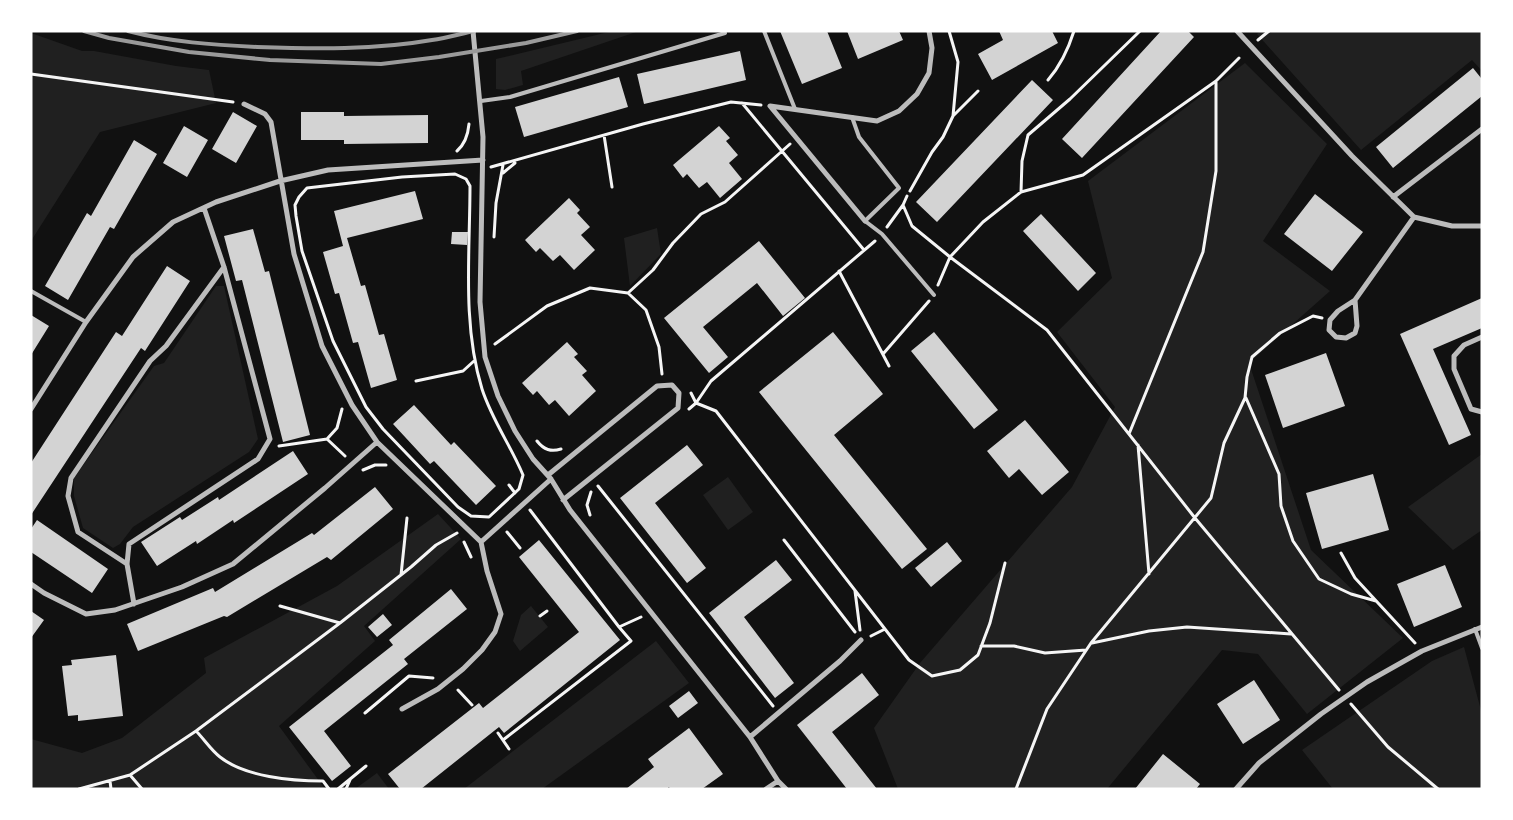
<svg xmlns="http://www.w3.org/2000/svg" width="1513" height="820" font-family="'PT Sans Narrow',sans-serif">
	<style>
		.green { fill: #202020 }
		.building { fill: #d3d3d3 }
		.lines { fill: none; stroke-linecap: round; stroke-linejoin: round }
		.path { stroke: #f5f5f5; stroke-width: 3 }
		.service { stroke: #bcbcbc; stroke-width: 4 }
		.minor { stroke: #bcbcbc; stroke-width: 5 }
		.rail { stroke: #9a9a9a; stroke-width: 4 }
	</style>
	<rect width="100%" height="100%" fill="#111"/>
	<!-- green -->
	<path class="green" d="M613 31H639L521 71 523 85 505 90 496 89V59Z
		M1260 31H1482V71L1472 60 1361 150 1257 34Z
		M31 33 82 51H94L176 66 209 70 216 103 100 132 31 241Z
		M1245 63 1327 144 1263 241 1330 291 1249 363 1311 550 1403 638 1307 714 1258 654 1222 650 1107 789H898L874 728 920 663 1072 487 1115 407 1057 332 1112 278 1088 181Z
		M657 228 661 254 630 286 624 238Z
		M216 286H224L258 439 249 452 133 527 120 544 113 548 83 528 74 496V478L154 366 164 363Z
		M1482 454V530L1453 550 1408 507Z
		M728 477 753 512 728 530 703 495Z
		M438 514 461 539 364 626 375 641 279 726 325 789H31V739L82 753 122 738 206 673 204 658 337 586Z
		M531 606 548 627 520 651 513 641 521 615Z
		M656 641 689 683 542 789H464Z
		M1464 647 1482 714V789H1333L1302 750 1432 661Z
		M377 773 389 789H355Z"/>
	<!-- building -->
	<path class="building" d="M780 31H827L842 68 802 84Z
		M847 31H899L903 40 858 59Z
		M999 31H1052L1058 43 992 80 978 54 1003 40Z
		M1161 31H1188L1194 37 1082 158 1062 139Z
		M740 51 746 80 644 104 637 74Z
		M1473 68 1481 78 1482 77V96L1393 168 1376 147Z
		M619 77 628 107 524 137 515 107Z
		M1032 80 1053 100 937 222 916 202Z
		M233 112 257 126 236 163 212 149Z
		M301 112H344V116L428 115V143L344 144V140H301Z
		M184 126 208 140 187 177 163 163Z
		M719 126 730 138 726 141 738 155 729 163 742 179 720 198 707 182 699 188 687 174 683 178 673 165Z
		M134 140 157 154 114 229 110 227 68 300 45 286 87 213 91 216Z
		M415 191 423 219 347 238 361 286 365 285 379 335 384 334 397 380 371 388 358 342 353 343 339 293 335 294 323 252 343 246 334 211Z
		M1315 194 1363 232 1332 271 1284 234Z
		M569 198 580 210 577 213 590 227 581 235 595 250 574 270 560 255 553 261 540 248 536 252 525 240Z
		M1041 214 1096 273 1078 291 1023 231Z
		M253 229 265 272 269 271 310 435 283 442 242 280 236 281 224 236Z
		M452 232H468L467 245 451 244Z
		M759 241 805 298 783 316 757 283 703 327 728 357 709 373 664 318Z
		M167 266 190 281 145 351 141 348 31 515V463L116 332 122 336Z
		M1482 298V328L1433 349 1471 435 1449 445 1400 334Z
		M31 315 49 326 31 355Z
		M833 332 883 394 834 435 927 549 902 569 759 392Z
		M934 332 998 410 974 429 911 351Z
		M567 342 578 354 574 357 587 371 582 375 596 391 569 416 555 400 549 405 537 391 533 395 522 383Z
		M1326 353 1345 406 1283 428 1265 375Z
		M414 405 451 445 454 442 496 486 476 505 434 461 430 464 393 424Z
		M1025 420 1069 472 1042 495 1019 469 1009 478 987 451Z
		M687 445 703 465 655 503 706 568 687 583 620 498Z
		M293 451 308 474 234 523 233 520 197 544 196 541 157 566 141 542 180 517 182 520 218 497 219 500Z
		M1373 474 1389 530 1322 549 1306 493Z
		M375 487 393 509 331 560 327 557 227 617 224 616 138 651 127 624 213 588 215 592 312 533 314 535Z
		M37 520 108 569 92 593 31 552V529Z
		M539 540 620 640 504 733 499 727 421 789H400L388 774 479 703 483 708 579 632 519 557Z
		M947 542 962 561 931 587 915 568Z
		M776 560 792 580 744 617 794 683 775 698 709 613Z
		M1445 565 1462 607 1414 627 1397 584Z
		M451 589 467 609 404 659 408 664 324 731 351 766 332 781 289 727 393 645 389 640Z
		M31 611 44 620 31 638Z
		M383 614 392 625 377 637 368 627Z
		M116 655 123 716 78 721V715L68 716 62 666 72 665 71 660Z
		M862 673 879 695 832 732 877 789H847L797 725Z
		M1254 680 1280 720 1243 744 1217 704Z
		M689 691 698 703 678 718 669 706Z
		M689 728 723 774 702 789H670L669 787 667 789H626L654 767 648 759Z
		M1163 754 1200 784 1196 789H1135Z"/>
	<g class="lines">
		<!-- path -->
		<path class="path" d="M1258 40 1269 31
			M31 74 233 102
			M1048 80C1061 65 1068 50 1074 31
			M742 103 864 250
			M954 115 978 91
			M604 135 612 187
			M457 151C465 144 468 135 469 124
			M491 167 643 124 731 102 761 105
			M503 173 515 163
			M455 174 466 179 470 186C470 253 462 324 482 389 492 420 511 446 523 475L519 489 489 517 471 516 458 507 383 429 366 407 333 341 302 251 296 216 295 205 299 197 307 188 402 177Z
			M910 191 932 152 943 137 953 116 958 62 949 31
			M1021 192 1022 161 1028 135 1070 99 1140 31
			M907 196 903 205 912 226 950 257 1047 330 1195 518 1339 690
			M887 227 903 205
			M494 237 496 203 503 165
			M839 271 889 366
			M938 285 950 257 983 222 1021 192 1083 175 1216 81 1239 58
			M628 293 653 270 673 243 701 214 725 202 790 144
			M495 344 547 306 590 288 628 293 646 310 659 347 662 374
			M883 354 929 301
			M416 381 463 371 474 361
			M691 393 696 403
			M1246 398 1279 474 1281 506 1293 541 1319 579 1351 594 1376 601
			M696 403 716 411 909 660 932 676 960 670 978 655 990 623 1005 563
			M689 409 696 403 711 381 875 241
			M1129 434 1203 252 1216 171V82
			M327 439 337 428 342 409
			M537 441C544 450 551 452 561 449
			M1138 445 1149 574
			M279 446 327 439 345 456
			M363 470 375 465H386
			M509 485 515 493
			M598 486 773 706
			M530 510 619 627 641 617
			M590 515 587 505 591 492
			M507 532 520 548
			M784 540 855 632
			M464 542 471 557
			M1341 553 1355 578 1415 643
			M401 575 407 518
			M855 591 860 630
			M280 606 340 623
			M540 616 547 611
			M871 636 885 629
			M1092 643 1149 631 1187 627 1291 634
			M981 646H1014L1045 653 1086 650
			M458 690 472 705
			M1351 704 1388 747 1438 789
			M365 713 409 676 433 678
			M196 731C204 739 211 750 220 757 245 777 292 781 323 781L329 789
			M498 733 509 749
			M503 740 631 641 619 627
			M130 775 142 789
			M110 781 111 789
			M79 789 130 775 196 731 340 623 411 567 436 545 457 533
			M338 789 366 766
			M346 789 350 780
			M1016 789 1047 709 1091 643 1211 498 1224 443 1245 398 1247 377 1252 357 1280 333 1313 316 1322 318"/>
		<!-- service -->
		<path class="service" d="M764 31 795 109
			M481 101 510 97 725 33
			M852 117 859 137 899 188 865 221 882 234 934 295
			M31 291 86 322
			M1475 629 1482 648"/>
		<!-- minor -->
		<path class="minor" d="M473 31 483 137 480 302 485 357 498 396 515 431 533 459 551 479 570 510 750 737 778 781 786 789
			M1237 31 1352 156 1414 217 1452 226H1482
			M244 104 265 114 271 122 294 254 322 346 352 405 377 442 481 542
			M1393 197 1482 129
			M865 221 770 106 877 121 899 111 917 94 929 73 932 48 929 31
			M1355 300 1357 326 1355 333 1346 338 1336 337 1329 330 1330 320 1338 311 1355 300 1414 217
			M1482 337 1464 345 1454 356V369L1471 409 1482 412
			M31 409 86 322 133 257 173 222 216 202 280 181 328 170 483 160
			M548 475 657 386 672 385 679 393 678 408 563 500
			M127 564 78 532 68 496 71 478 150 361 166 346 224 267
			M31 584 44 593 86 614 115 610 182 587 233 564 325 488 377 442
			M134 604 127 564 129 544 258 459 270 439 224 267 204 208
			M402 709 438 689 463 669 482 650 495 632 501 614 487 571 481 542 551 479
			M750 737 840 661 861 640
			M766 789 778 781
			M1236 789 1259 763 1321 714 1367 682 1422 651 1482 627"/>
		<!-- rail -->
		<path class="rail" d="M84 31 109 38 189 52 270 60 381 64 439 57 526 43 577 31
			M128 31C170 42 214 45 257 47 315 49 375 50 432 40 446 38 460 34 474 31"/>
	</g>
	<!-- border -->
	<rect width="1513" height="820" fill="none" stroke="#ffffff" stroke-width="65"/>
</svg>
